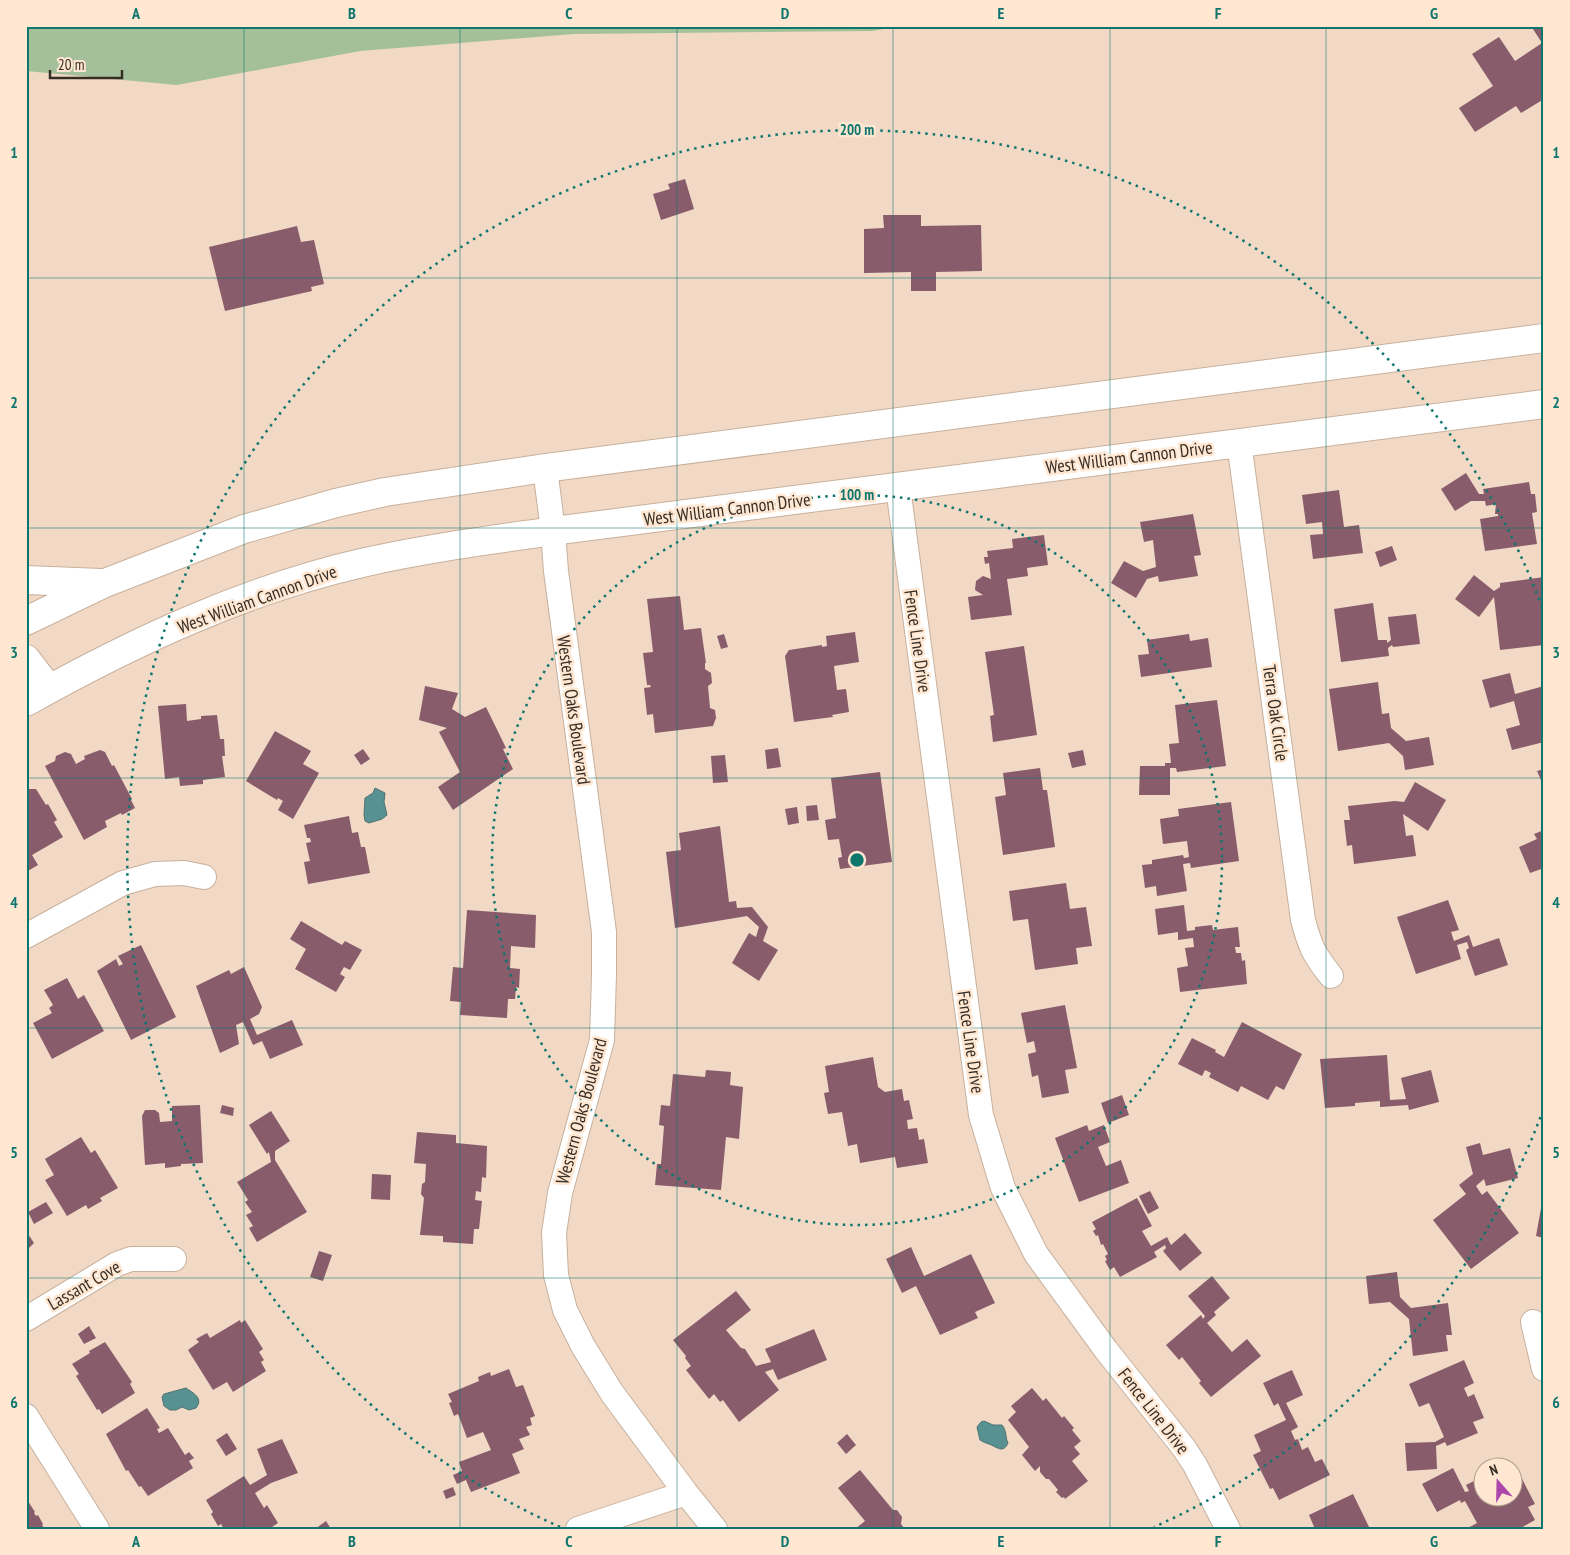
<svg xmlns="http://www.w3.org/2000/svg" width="1570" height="1555" font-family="'PT Sans Narrow',sans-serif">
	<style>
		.green { fill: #a4c09a }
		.water { fill: #589192; stroke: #4e7371 }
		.building { fill: #885c6b }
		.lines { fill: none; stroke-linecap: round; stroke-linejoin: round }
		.street-casing { stroke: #c8b19d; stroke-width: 26 }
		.secondary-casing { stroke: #c8b19d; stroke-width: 30 }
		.street { stroke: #fff; stroke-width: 24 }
		.secondary { stroke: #fff; stroke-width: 28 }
		.grid { fill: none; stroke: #0f766e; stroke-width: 1; stroke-opacity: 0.55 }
		.ring { fill: none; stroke: #0f766e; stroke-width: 2.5; stroke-dasharray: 2.5 5 }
		.labels { text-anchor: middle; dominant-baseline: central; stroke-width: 5; stroke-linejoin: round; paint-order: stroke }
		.street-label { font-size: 18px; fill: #362d25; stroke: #ffe7d2 }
		.centre { fill: #0f766e; stroke: #ffe7d2; stroke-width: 2.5 }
		.ring-label { font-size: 15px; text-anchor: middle; font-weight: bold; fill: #0f766e; stroke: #ffe7d2; stroke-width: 5; stroke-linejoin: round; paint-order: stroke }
		.neatline { fill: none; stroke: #0f766e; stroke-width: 2 }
		.grid-label { font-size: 16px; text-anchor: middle; font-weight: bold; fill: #0f766e }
	</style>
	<rect width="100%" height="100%" fill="#f1d9c5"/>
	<!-- green -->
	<path class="green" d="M26 26H898L873 31 574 34 360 51 177 85 26 71Z"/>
	<!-- water -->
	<path class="water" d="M375 788 385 793 384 802 387 815 382 819 369 823 365 821 364 815 365 798 373 793Z
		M186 1388C193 1393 204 1398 196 1408L189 1410 182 1407 176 1410H170L164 1406 162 1397 164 1394Z
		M984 1421 993 1425H1002C1007 1431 1005 1437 1008 1443 1003 1454 997 1447 989 1444 986 1443 983 1442 980 1440L977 1427 981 1422Z"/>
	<!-- building -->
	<path class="building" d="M1531 26H1544V99L1521 113 1516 106 1475 132 1459 108 1493 86 1472 54 1499 37 1515 61 1542 43Z
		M685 179 694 209 661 220 653 194 670 189 668 184Z
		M883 215H921V226L981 225 982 271 936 272V291H911V272L864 273V229L884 228Z
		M297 226 301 242 314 240 324 284 311 287 312 291 225 311 209 247Z
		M1466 473 1479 494H1484L1483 489 1529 482 1531 494H1535L1537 512 1532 513 1537 544 1485 551 1480 519 1498 516V514H1495L1496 504 1486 506 1485 501H1471L1455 511 1441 489Z
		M1339 490 1344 527 1359 525 1363 553 1313 559 1310 535 1323 534 1322 522 1306 524 1302 495Z
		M1193 514 1201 555 1194 556 1198 576 1159 582 1158 576 1147 579 1136 598 1111 583 1124 561 1143 571 1156 567 1153 540 1144 542 1140 522Z
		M1044 535 1048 565 1027 568 1028 576 1007 579 1012 615 971 620 968 597 983 595 975 590 976 581 983 576 991 579 989 563 985 564 984 557H988L987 551 1013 548 1012 539Z
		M1392 546 1397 560 1380 567 1375 552Z
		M1474 575 1494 591 1500 587V583L1544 577V645L1500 650 1494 597 1479 617 1455 599Z
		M680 596 684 630 701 628 706 663H705V669L711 673 712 683 708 686 710 708 715 710 716 718 713 726 655 733 653 714 647 715 644 688 651 687 650 685H647L643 653 653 652 647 599Z
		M1373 603 1378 640H1387V643L1391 640 1388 617 1416 614 1420 644 1393 647 1392 645 1388 648 1389 656 1341 662 1334 609Z
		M855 632 859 662 834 666 837 690 846 689 849 712 832 715 833 717 794 722 785 656 789 650 822 645V647L827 646 826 636Z
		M724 634 728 647 721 649 717 636Z
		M1189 634 1190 641 1208 638 1212 667 1141 677 1138 655 1149 654 1147 640Z
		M1024 646 1037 735 993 742 990 716 994 715 985 652Z
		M1510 673 1515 694 1544 686V742L1512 750 1506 729 1520 725 1514 701 1490 708 1482 680Z
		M1378 682 1382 714 1389 713 1391 728 1406 741 1429 737 1434 765 1405 770 1403 756 1389 743 1338 751 1329 689Z
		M425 686 458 693 452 709 465 717 486 707 506 748 503 749 513 769 453 810 438 787 460 772 439 732 447 728 419 720Z
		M1217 700 1226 766 1177 772 1176 768H1170V795H1139L1140 766H1165V763H1171L1169 744 1179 743 1175 705Z
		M186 704 187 721 201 719V716L217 715 220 739H224L225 756H222L225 777 203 780V784L180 786 179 777 165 779 158 706Z
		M275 731 311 751 303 764 319 773 293 819 278 810 283 801 278 798 277 800 246 781Z
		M778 748 781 767 767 769 765 750Z
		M363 749 370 759 361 765 354 755Z
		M100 750 105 752 112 766 114 765 132 799 131 800 135 808 122 815 121 813 105 821 107 827 84 840 45 766 55 761 56 756 65 752 71 754 76 764 85 759 84 756Z
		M1083 750 1086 765 1072 768 1068 753Z
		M725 755 728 782 713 783 711 756Z
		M1040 768 1043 790H1047L1055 847 1003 855 995 797 1006 795 1003 773Z
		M1544 769V787L1537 771Z
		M880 772 892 862 840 869 838 858 842 857 839 839 828 840 825 820 836 818 831 778Z
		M1415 782 1446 800 1428 831 1403 814 1406 836 1413 835 1416 856 1354 864 1352 845 1347 846 1344 820H1350L1348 806 1395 801 1404 802Z
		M29 789H36L46 805 48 804 57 820 54 822 63 837 32 855 38 865 26 872V790Z
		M1231 802 1239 861 1191 868 1190 863 1183 864 1187 891 1157 896 1156 886 1145 888 1142 865 1152 864V860L1183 855 1184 858 1189 857 1187 841 1163 844 1160 819 1179 816 1178 809Z
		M817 805 819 820 807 821 806 806Z
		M797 807 799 823 788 825 785 809Z
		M349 816 352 833 358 832 361 847H365L370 873 308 884 304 862 310 861 306 843 311 842 310 838H307L304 825Z
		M720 826 729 902 736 901 737 908 752 907 768 927 763 941 778 950 759 981 732 963 749 933 756 937 759 927 747 916 675 928 666 852 681 850 679 833Z
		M1544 830V868L1530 873 1519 847 1537 839 1534 834Z
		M1066 883 1070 909 1086 907 1092 946 1076 948 1078 964 1035 970 1028 919 1013 921 1009 891Z
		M1448 900 1459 930 1451 932 1454 941 1469 935 1473 947 1499 938 1508 965 1475 976 1466 950 1469 948 1467 942 1457 945 1461 959 1416 974 1397 917Z
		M1184 905 1187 931 1195 930V927L1212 925 1213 930 1238 927 1240 947H1235L1236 953H1241L1242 961 1245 960 1247 984 1180 992 1177 968 1188 966 1185 948 1194 947 1193 938 1178 940V932L1158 935 1155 909Z
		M467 910 536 915 535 948 511 946 510 968 520 969 519 988 516 987 515 999H508L507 1018 460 1015 461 1002 450 1001 453 967 463 968Z
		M301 921 342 945 345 941 362 950 350 970 344 967 340 974 345 977 336 992 295 969 306 949 290 939Z
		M141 945 176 1017 131 1040 97 971 116 959 119 966 123 964 118 956Z
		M244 967 262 1007 259 1014 250 1019 257 1035 292 1020 303 1045 270 1059 262 1041 253 1045 243 1022 236 1025 239 1044 220 1053 196 986 229 970 231 974Z
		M67 978 78 999 84 995 104 1031 52 1059 33 1023 52 1013 49 1008 53 1005 44 990Z
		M1065 1005 1077 1068 1065 1070 1069 1093 1042 1098 1038 1075 1032 1077 1028 1054 1036 1052 1034 1041 1027 1043 1021 1013Z
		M1242 1022 1302 1054 1284 1090 1276 1086 1268 1100 1241 1086 1238 1092 1209 1077 1211 1073 1205 1070 1202 1076 1178 1064 1192 1038 1216 1050 1215 1052 1224 1057Z
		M1387 1055 1390 1100 1406 1099 1401 1078 1431 1070 1439 1102 1409 1110 1408 1105 1380 1107V1101L1355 1103V1106L1325 1108 1320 1059Z
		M873 1057 878 1087 885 1092 902 1089 904 1101 909 1100 913 1119 907 1120 908 1129 917 1128 919 1140 924 1139 928 1163 897 1168 895 1157 860 1163 857 1144 848 1146 842 1112 828 1114 824 1093 829 1092 825 1066Z
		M706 1070 731 1072 730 1085 743 1087 739 1139 726 1137 721 1190 655 1185 657 1164H661L664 1126 659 1125 661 1105 670 1106 673 1074 705 1077Z
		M1122 1095 1129 1115 1108 1123 1101 1103Z
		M200 1105 203 1163 181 1164V1166L165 1168V1163L145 1165 142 1116 145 1110H155L159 1113 160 1122 172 1121V1106Z
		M222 1105 234 1108 233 1116 220 1113Z
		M271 1111 290 1141 275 1151V1160L307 1212 257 1242 249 1228 253 1226 246 1215 252 1212 245 1202 248 1200 237 1182 271 1162 269 1152 267 1154 249 1125Z
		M1087 1125 1089 1131 1104 1125 1110 1142 1098 1147 1106 1166 1121 1160 1129 1183 1079 1202 1055 1138Z
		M417 1132 456 1135V1143L487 1146 486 1178 482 1177 481 1192 476 1191 475 1200 482 1201 479 1229H474L473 1244 443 1242V1236L420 1235 424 1198 421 1194 422 1184 425 1182 426 1164 414 1163Z
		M81 1137 91 1153 95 1150 118 1188 100 1198 102 1201 88 1209 86 1205 67 1216 45 1180 54 1175 45 1159Z
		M1480 1143 1483 1155 1510 1148 1518 1178 1486 1186 1484 1179 1476 1186 1482 1195 1487 1191 1519 1233 1471 1269 1433 1220 1466 1194 1459 1185 1473 1174 1466 1147Z
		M372 1174 391 1175 390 1200 371 1199Z
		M1150 1191 1159 1208 1148 1214 1139 1196Z
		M1543 1197H1544V1238L1536 1236Z
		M1137 1198 1152 1226 1142 1231 1151 1246 1167 1237 1171 1245 1185 1233 1202 1253 1180 1271 1163 1251 1166 1248 1165 1245 1154 1252 1157 1257 1120 1277 1114 1267 1110 1270 1105 1261 1107 1260 1105 1256 1108 1254 1103 1244 1101 1245 1098 1235 1096 1236 1093 1231 1096 1229 1092 1222Z
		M46 1202 53 1213 34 1224 28 1212Z
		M26 1231 34 1243 26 1251Z
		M911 1247 924 1276 971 1254 995 1303 975 1312 978 1318 940 1335 916 1286 902 1293 886 1259Z
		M319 1251 332 1255 323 1281 310 1277Z
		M1397 1272 1400 1297 1411 1308 1448 1303 1452 1335H1446L1448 1351 1413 1356 1409 1319 1390 1302 1369 1304 1366 1276Z
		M1212 1276 1230 1298 1214 1312 1216 1315 1207 1323 1232 1352 1247 1339 1261 1356 1211 1397 1199 1383 1201 1381 1182 1357 1179 1360 1166 1345 1201 1315 1203 1319 1205 1316 1188 1296Z
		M736 1291 751 1310 726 1330 741 1348 745 1349 756 1366 771 1362 765 1349 814 1329 827 1360 778 1380 773 1369 765 1372 779 1390 739 1422 723 1400 720 1402 714 1394 709 1399 686 1370 691 1366 685 1358 686 1356 673 1340Z
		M240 1320 241 1323 245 1320 263 1349 259 1352 264 1360 261 1362 266 1371 233 1392 227 1382 213 1390 188 1350 199 1342 196 1339 207 1333 210 1338Z
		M89 1326 96 1338 84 1344 78 1334Z
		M105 1342 132 1382 130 1384 135 1393 102 1414 99 1409 97 1410 76 1376 79 1374 72 1364 90 1353 89 1351Z
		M1464 1360 1474 1383 1464 1388 1468 1397 1474 1394 1484 1418 1473 1422 1478 1433 1447 1446 1445 1442 1436 1446 1437 1469 1407 1471 1405 1443 1435 1442 1444 1437 1429 1403 1419 1407 1409 1384Z
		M509 1369 516 1387 523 1385 535 1416 530 1418 532 1425 526 1427 530 1435 519 1439 524 1449 512 1454 520 1473 471 1492 466 1480 457 1484 453 1475 462 1471 459 1462 491 1450 483 1432 467 1438 458 1414 454 1416 449 1403 452 1402 448 1394 479 1381 478 1377 490 1372 491 1376Z
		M1292 1370 1303 1395 1286 1403 1298 1427 1291 1431 1295 1440 1298 1439 1302 1450 1308 1447 1315 1462 1322 1459 1330 1475 1279 1500 1273 1488 1270 1489 1253 1455 1261 1451 1254 1435 1286 1420 1278 1403 1274 1406 1263 1383Z
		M1032 1388 1043 1401 1046 1398 1062 1418 1064 1416 1074 1428 1072 1430 1081 1441 1074 1447 1080 1454 1072 1461 1088 1481 1065 1499 1064 1497 1062 1498 1056 1492 1058 1490 1049 1479H1046L1040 1472V1466L1035 1471 1022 1455 1029 1447 1008 1420 1016 1412 1011 1406Z
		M147 1408 160 1428 157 1429 159 1433 168 1428 185 1455 189 1452 194 1458 189 1461 193 1468 148 1496 141 1486 139 1487 128 1470 126 1471 106 1434Z
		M227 1433 237 1449 226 1456 216 1440Z
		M847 1434 856 1445 846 1454 837 1443Z
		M282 1439 298 1473 271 1483 255 1493 264 1508 267 1505 278 1523 269 1529H224L221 1524 218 1526 211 1514 213 1512 206 1500 244 1476 250 1485 267 1475 257 1449Z
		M1453 1468 1465 1492 1469 1491 1466 1485 1482 1477V1498H1512V1476L1519 1473 1535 1504 1528 1507 1535 1520 1519 1529H1466L1477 1523 1465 1501 1461 1503 1460 1500 1437 1512 1422 1484Z
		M860 1470 893 1510H897L902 1517 901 1524 905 1529H855L865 1521 838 1488Z
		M453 1487 456 1495 446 1499 443 1491Z
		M1353 1494 1370 1529H1315L1309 1515Z
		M26 1498 35 1512 34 1513 36 1516 38 1515 43 1524 42 1525 45 1529H26Z
		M326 1521 331 1529H315Z"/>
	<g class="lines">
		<defs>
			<path id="street" d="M1239 442 1303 920C1310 946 1314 955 1331 976
				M545 468 553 531 556 571 604 932V975L602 1040 560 1193 554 1233 556 1275 565 1310 583 1346 612 1393 686 1493 715 1529
				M898 487 981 1115 1003 1188 1036 1254 1106 1350 1184 1448 1195 1465 1228 1529
				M26 936 123 883 155 874 184 873 204 877
				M26 1319 117 1264 131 1259H174
				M1533 1322 1544 1369
				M26 1416 97 1529
				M578 1529 686 1493"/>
			<path id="secondary" d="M26 580 101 583
				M26 621 105 583 244 529 336 503 385 492 545 468 1544 338
				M26 659 49 689
				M26 702C133 642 246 589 366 562 428 548 491 540 553 531L1544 404"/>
		</defs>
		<!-- street casing -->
		<use href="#street" class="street-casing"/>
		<!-- secondary casing -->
		<use href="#secondary" class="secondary-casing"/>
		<!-- street -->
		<use href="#street" class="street"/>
		<!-- secondary -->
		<use href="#secondary" class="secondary"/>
	</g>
	<!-- grid -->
	<path class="grid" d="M244 26V1529M460 26V1529M677 26V1529M893 26V1529M1110 26V1529M1326 26V1529M26 278H1544M26 528H1544M26 778H1544M26 1028H1544M26 1278H1544"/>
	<!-- distance rings -->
	<g class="ring">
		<circle cx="857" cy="860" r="365"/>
		<path d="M1543 1110A730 730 0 0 1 1154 1527M560 1527A730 730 0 1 1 1543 610"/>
	</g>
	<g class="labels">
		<!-- street labels -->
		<g class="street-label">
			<text transform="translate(1129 457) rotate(-7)">West William Cannon Drive</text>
			<text transform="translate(727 509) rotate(-7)">West William Cannon Drive</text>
			<text transform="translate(257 599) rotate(-20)">West William Cannon Drive</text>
			<text transform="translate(918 641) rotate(82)">Fence Line Drive</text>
			<text transform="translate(574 710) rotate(82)">Western Oaks Boulevard</text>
			<text transform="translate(1276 713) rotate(82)">Terra Oak Circle</text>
			<text transform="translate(971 1042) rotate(82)">Fence Line Drive</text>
			<text transform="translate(581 1111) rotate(-75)">Western Oaks Boulevard</text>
			<text transform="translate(84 1285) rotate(-30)">Lassant Cove</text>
			<text transform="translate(1154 1411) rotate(52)">Fence Line Drive</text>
		</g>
	</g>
	<circle cx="857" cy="860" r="8" class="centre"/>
	<g class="ring-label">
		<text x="857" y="135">200 m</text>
		<text x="857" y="500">100 m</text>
	</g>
	<!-- border -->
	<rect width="1570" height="1555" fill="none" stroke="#ffe7d2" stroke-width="55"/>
	<!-- north arrow -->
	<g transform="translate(1498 1482) rotate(340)"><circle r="24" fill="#ffe7d2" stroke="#af9d8d"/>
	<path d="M0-4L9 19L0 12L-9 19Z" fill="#ac46aa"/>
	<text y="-8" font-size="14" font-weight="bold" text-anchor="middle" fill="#362d25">N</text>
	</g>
	<!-- scale -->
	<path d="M50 70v8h72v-8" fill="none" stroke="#362d25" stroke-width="2.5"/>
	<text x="58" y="70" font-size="15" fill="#362d25" stroke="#ffe7d2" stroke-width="4" paint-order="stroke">20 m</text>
	<rect x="28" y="28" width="1514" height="1500" class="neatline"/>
	<g class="grid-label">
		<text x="136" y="19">A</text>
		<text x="352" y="19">B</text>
		<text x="569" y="19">C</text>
		<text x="785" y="19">D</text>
		<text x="1001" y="19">E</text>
		<text x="1218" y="19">F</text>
		<text x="1434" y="19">G</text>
		<text x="14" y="158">1</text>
		<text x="1556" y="158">1</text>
		<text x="14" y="408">2</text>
		<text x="1556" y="408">2</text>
		<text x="14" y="658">3</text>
		<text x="1556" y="658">3</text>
		<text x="14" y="908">4</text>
		<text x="1556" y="908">4</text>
		<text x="14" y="1158">5</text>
		<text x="1556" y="1158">5</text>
		<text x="14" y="1408">6</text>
		<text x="1556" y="1408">6</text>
		<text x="136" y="1547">A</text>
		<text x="352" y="1547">B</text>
		<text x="569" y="1547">C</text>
		<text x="785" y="1547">D</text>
		<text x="1001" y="1547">E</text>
		<text x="1218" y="1547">F</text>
		<text x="1434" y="1547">G</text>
	</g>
</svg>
